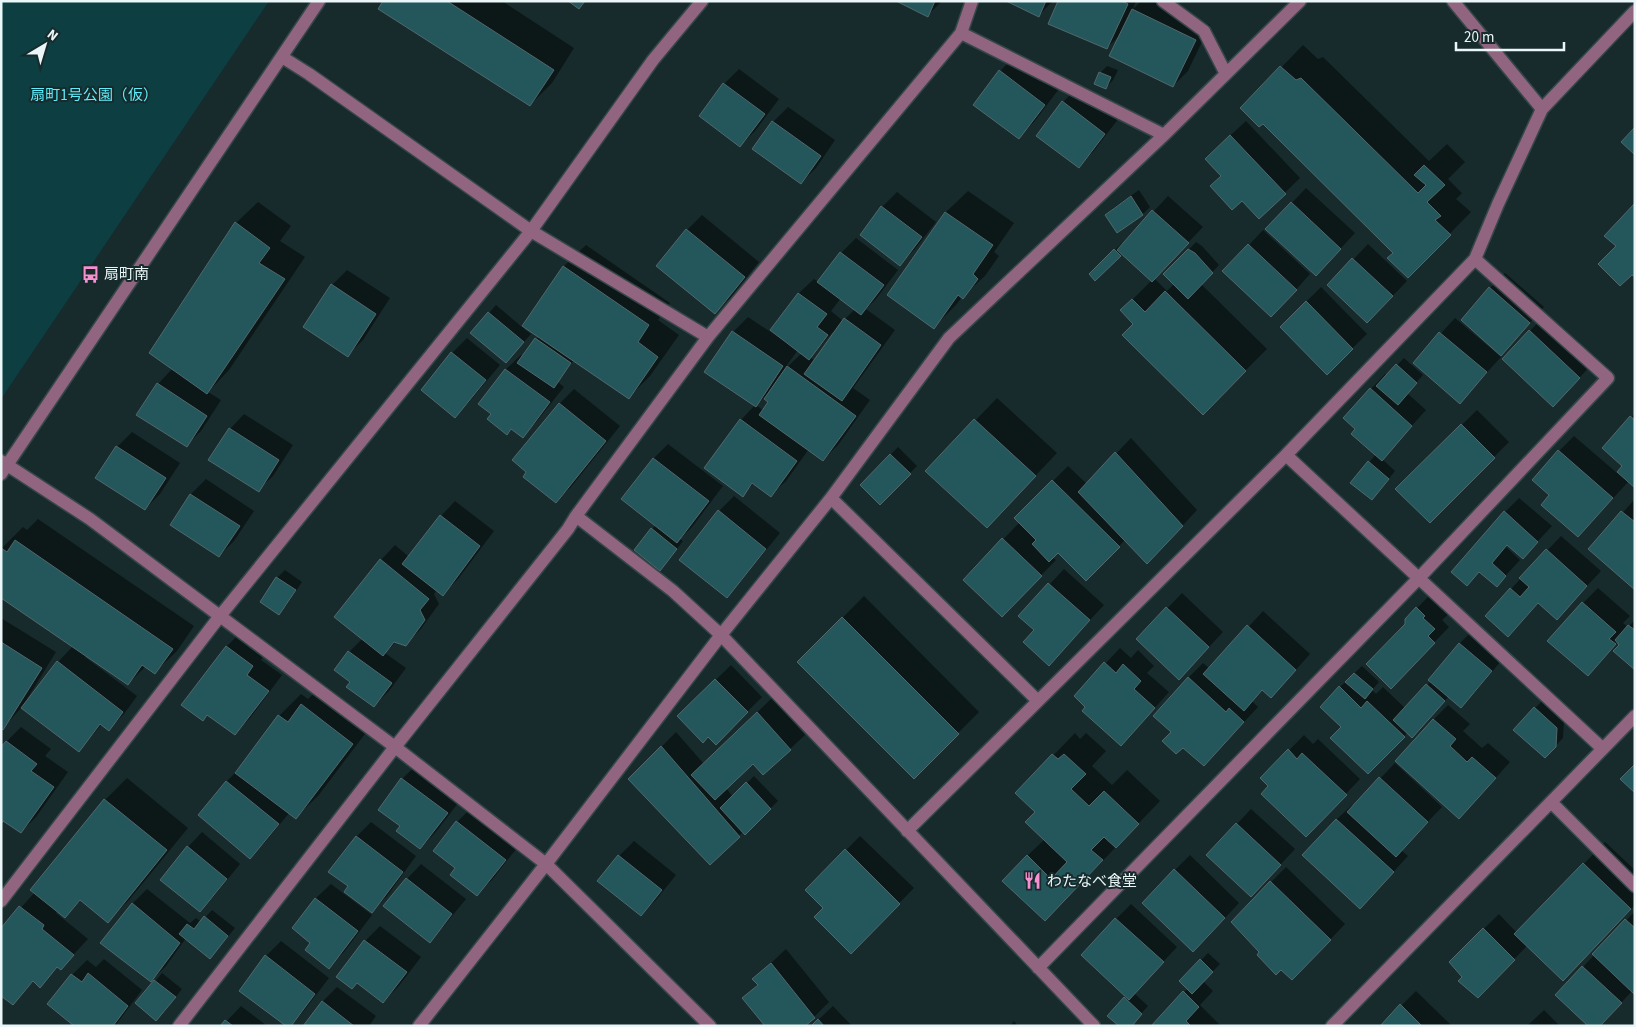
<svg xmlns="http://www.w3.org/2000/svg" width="1636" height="1027" font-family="'Source Sans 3','Noto Sans JP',sans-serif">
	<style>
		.green { fill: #0d3e42 }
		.shadow { fill: #0007; fill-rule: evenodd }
		.building { fill: #23575c; stroke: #52686a }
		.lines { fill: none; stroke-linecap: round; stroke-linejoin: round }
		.minor-casing { stroke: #354749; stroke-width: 15 }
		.minor { stroke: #91647f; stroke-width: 12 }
		.labels { text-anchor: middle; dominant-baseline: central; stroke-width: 4; stroke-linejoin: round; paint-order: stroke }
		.park-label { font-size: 15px; fill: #5feefc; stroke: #172b2d }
		.poi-label { font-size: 15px; fill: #eaf6f8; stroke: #172b2d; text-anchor: start }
	</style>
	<rect width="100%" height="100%" fill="#172b2d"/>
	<!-- green -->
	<path class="green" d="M1 1H269L1 399Z"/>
	<!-- shadow -->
	<path class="shadow" d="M384 1H502L574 48 552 83 530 105Z
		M899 1H942L928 15Z
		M1009 1H1053L1039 15Z
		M1059 1H1136L1133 9 1141 1H1161L1210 25 1188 71 1173 86 1120 35 1107 48Z
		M1303 45 1318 59 1323 57 1429 161 1447 144 1465 162 1448 179 1462 193 1456 199 1471 212 1408 276 1395 253 1263 122 1242 108Z
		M1015 56 1059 89 1034 122 1019 137 1000 71Z
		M1107 66 1118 70 1113 80 1106 88 1100 73Z
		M739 69 779 99 755 131 740 146 700 115 724 84Z
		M1078 87 1119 118 1093 152 1078 166 1038 136 1063 102Z
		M788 107 835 140 816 168 801 183 773 122Z
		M1246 121 1300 178 1259 218 1222 176 1221 144Z
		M1306 188 1355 233 1330 260 1267 229Z
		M1139 190 1150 207 1142 215H1106L1113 208Z
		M968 191 1014 223 994 252 999 256 985 276 962 297 956 305 934 327 888 295 946 212Z
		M897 192 936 222 915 249 900 264 882 207Z
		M1168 196 1203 227 1154 278 1167 291 1175 283 1165 274 1196 242 1202 246 1219 265 1201 284 1267 349 1203 413 1135 324 1122 310 1152 280 1122 253 1095 279 1090 274 1122 243 1123 244Z
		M258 202 291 226 280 241 305 257 229 370 208 392 221 400 201 431 186 446 158 384 173 368 236 223Z
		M702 215 759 262 730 298 715 312 657 265 687 230Z
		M1263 230 1310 274 1286 301 1249 245Z
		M856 238 898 270 876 299 866 309 895 330 853 388 870 400 838 445 823 460 809 449 786 481 771 495 754 483 742 495 741 420 755 405 733 332 748 317 784 341 785 340 771 329 799 293 814 279 819 282 841 253ZM841 298 855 309 843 321 831 311ZM833 332 835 333 815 361 810 357ZM798 350 802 353 788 366 787 365ZM764 398 770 402 764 411 756 405Z
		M1368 244 1407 281 1382 307 1329 285Z
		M586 245 670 303 658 320 679 335 650 376 628 398 574 360 558 382 564 387 537 421 522 436 480 404 506 369 521 355 524 356 539 336 526 327 524 329 531 334 506 362 489 313 496 305 522 327 564 266Z
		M347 270 390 298 363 340 348 355 305 326 332 285Z
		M1505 273 1544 307 1501 354 1490 288Z
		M1321 287 1367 334 1327 373 1281 327Z
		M1544 316 1594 362 1568 390 1530 331Z
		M1455 318 1501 357 1460 402 1414 363Z
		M467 338 500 365 469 402 455 416 422 390 452 353Z
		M1404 358 1423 375 1407 393 1426 410 1382 459 1395 471 1379 491 1352 483 1376 454 1357 429 1371 389 1385 374 1387 376Z
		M574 389 620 426 571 487 556 501 560 403Z
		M997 398 1057 453 987 527 927 471Z
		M1477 410 1509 442 1430 521 1397 489Z
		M1635 413V486L1629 481 1578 536 1551 495 1559 451 1574 436 1617 473 1624 466 1604 448Z
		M244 414 293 445 273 476 258 490 230 429Z
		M132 432 180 463 160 494 145 509 117 447Z
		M1131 438 1197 510 1162 548 1125 540 1086 580 1058 552 1052 557 1056 560 1017 600 965 579 1020 522 1016 518 1068 466 1087 484Z
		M668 444 723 486 692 527 680 539 683 541 667 562 652 529 656 525 653 459Z
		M898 447 917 466 880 503 861 485Z
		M206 479 254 511 234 541 219 556 171 525 191 494Z
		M734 496 780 533 741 581 726 596 719 511Z
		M1519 498 1552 526 1537 542 1508 544 1506 547 1520 560 1497 585 1480 571 1467 584 1505 512Z
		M1635 499V588L1590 549Z
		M455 501 494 531 458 579 443 594 437 590 434 594 439 604 420 630 405 645 396 642 385 653 406 668 389 691 374 706 351 682 349 652 363 638 381 560 395 545 409 557 441 516Z
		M38 519 194 626 177 651 155 672 146 666 128 684 87 655 85 657 137 696 124 714 109 729 102 724 79 750 22 707 3 728 1 727V618L56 652 27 699 28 700 58 662 73 646 1 549 23 527 27 530Z
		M1561 536 1601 571 1557 618 1539 602 1523 620 1511 589Z
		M1064 569 1104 605 1049 664 1036 630 1020 616Z
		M285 570 302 582 286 606 279 613 262 601 277 578Z
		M1598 588 1630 616 1623 623 1628 627 1635 620V668L1618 642 1588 674 1583 603Z
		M1182 593 1223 632 1194 663 1138 639Z
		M1432 593 1449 614 1442 620 1449 627 1406 672V619Z
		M864 596 979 712 914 777 799 662Z
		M1263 611 1310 654 1286 681 1263 689 1252 701 1258 707 1204 765 1172 732 1188 678 1203 663 1210 669Z
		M1474 629 1506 655 1476 691 1461 706 1449 696 1420 729 1408 732 1368 773 1343 727 1340 687 1362 666 1379 682 1372 690 1376 694 1383 687 1406 709 1431 681 1459 644Z
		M241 632 267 651 261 660 282 675 250 718 235 733 208 714 203 719 226 647Z
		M1120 648 1131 658 1138 650 1154 666 1147 673 1169 692 1136 729 1087 707 1075 696Z
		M731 665 762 697 716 743 708 736 679 716Z
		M323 684 374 722 318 796 296 817 290 812 265 842 250 857 200 815 227 781 242 766 279 716 301 694 308 699Z
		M772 698 805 735 790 749 753 762 726 788 733 797 754 776 778 801 745 833 744 831 710 863 630 779 676 732 704 764Z
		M1542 701 1564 720 1563 738 1545 757 1535 708Z
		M1448 705 1470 724 1463 731 1482 748 1488 743 1510 762 1474 802 1434 719Z
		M21 727 51 749 45 756 68 772 36 817 21 832 6 742Z
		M1075 733 1080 739 1086 733 1106 751 1092 766 1112 785 1127 770 1160 801 1067 898 1027 856 1045 839 1036 812 1017 793Z
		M1304 735 1313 744 1318 739 1360 779 1321 820 1270 786 1262 778Z
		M1395 763 1442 807 1401 850 1408 856 1375 892 1304 855 1337 819 1352 805 1354 806Z
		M417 764 462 798 435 833 420 848 401 826 379 810 402 779Z
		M127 778 188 828 129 900 108 921 81 900 65 917 58 911 56 913 88 939 61 968 58 966 40 986 34 981 13 1004 1 930 35 892 32 890 105 800Z
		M472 807 520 844 492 880 477 894 457 868V822Z
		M1251 809 1295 849 1266 880 1237 824Z
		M371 822 416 856 387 896 372 911 350 886 356 837Z
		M202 832 240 864 215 895 200 910 188 847Z
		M860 836 914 888 851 952 825 907 807 890Z
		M634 841 676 875 656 900 641 914 599 881 619 856Z
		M1605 842 1635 870V905L1585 957 1528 945 1478 996 1450 962 1499 914 1517 933Z
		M1190 855 1239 903 1208 936 1175 870Z
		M421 864 466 899 444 926 429 941 407 879Z
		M1286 867 1345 924 1307 964 1261 952 1232 922Z
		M331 884 372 915 344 952 329 967 312 943 293 928 316 898Z
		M147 889 190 923 196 918 201 922 212 910 235 928 217 950 186 938 166 966 151 981 132 904Z
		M1131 904 1177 947 1134 993 1148 1006 1130 1026 1109 1015 1127 996 1116 919Z
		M1635 911V992L1632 991 1609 1016 1557 995Z
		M380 926 421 957 398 987 383 1002 358 982 338 977 365 941Z
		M281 941 329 978 303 1012 289 1026 266 956Z
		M786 949 829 1002 814 1017 744 998 758 984 754 979Z
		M1208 953 1220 964 1203 981 1213 991 1200 1005 1221 1026H1153L1188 988 1181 981Z
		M104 959 142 990 115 1026H76L49 1004 72 975 87 960 96 967Z
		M162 973 182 989 164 1012 137 1003Z
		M337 987 376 1016 369 1026H305L322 1002Z
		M1416 991 1452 1026H1381Z
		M241 1006 267 1026H222Z
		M833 1006 852 1026H813L818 1020Z
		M1544 1010 1560 1026H1527Z
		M1014 1021 1018 1026H1010Z"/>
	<!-- building -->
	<path class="building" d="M383 1H447L554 70 530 106 378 9Z
		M568 1H585L579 9Z
		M896 1H935L928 17Z
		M1006 1H1046L1039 17Z
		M1058 1H1122L1128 4 1107 49 1048 24Z
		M1132 9 1196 40 1173 87 1109 56Z
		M1280 66 1296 80 1301 78 1418 193 1426 185 1414 175 1424 165 1445 185 1427 202 1441 216 1435 220 1451 235 1408 278 1387 258 1393 253 1263 124 1259 127 1240 108Z
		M999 70 1045 105 1019 139 973 105Z
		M1099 72 1111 77 1106 89 1094 84Z
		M723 83 765 114 740 147 699 116Z
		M1062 101 1105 134 1079 168 1036 136Z
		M772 121 821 156 801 184 752 149Z
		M1635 127V155L1621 142Z
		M1230 135 1286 194 1259 219 1242 201 1232 210 1210 186 1221 176 1205 159Z
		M1131 196 1143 215 1117 233 1105 215Z
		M1291 202 1341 249 1316 276 1265 229Z
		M1635 203V277L1632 275 1620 286 1598 264 1616 246 1604 236Z
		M881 206 922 237 900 266 860 235Z
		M1152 210 1189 243 1152 282 1117 250Z
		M945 212 993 245 973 274 978 279 963 299 958 295 934 329 887 295Z
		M235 222 270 248 259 263 285 279 207 394 149 353Z
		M686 229 745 277 715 314 656 266Z
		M1248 244 1297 290 1271 317 1222 271Z
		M1114 249 1121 256 1095 281 1089 274Z
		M1188 249 1195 253 1213 273 1188 299 1163 274Z
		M840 252 884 285 861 315 817 282Z
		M1352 258 1393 296 1367 323 1327 285Z
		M563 266 649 325 638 342 658 357 629 399 522 326Z
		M331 284 376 314 348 357 303 327Z
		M1489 287 1530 323 1501 356 1461 320Z
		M1165 291 1246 371 1203 415 1122 335 1133 324 1120 310 1132 299 1145 312Z
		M798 293 827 314 817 327 828 335 809 360 770 330Z
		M1306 301 1353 349 1327 375 1280 327Z
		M488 312 524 342 506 363 470 333Z
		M844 318 881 345 842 401 804 374Z
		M1529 330 1580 378 1553 407 1502 359Z
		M732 331 783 366 756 407 704 372Z
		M1439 332 1487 372 1460 404 1413 363Z
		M535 338 571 363 554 388 517 363Z
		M451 352 486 380 455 418 421 390Z
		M1396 364 1417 383 1398 405 1376 386Z
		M787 366 856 416 823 461 759 415 768 402 764 399Z
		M505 369 550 402 523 438 511 429 507 435 487 419 491 414 478 404Z
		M157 383 207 416 187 447 136 415Z
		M1370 388 1412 426 1382 461 1351 434 1355 429 1343 418Z
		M559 403 606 441 556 503 523 477 526 472 512 460Z
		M1630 416 1635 420V488L1617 472 1622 466 1602 448Z
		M740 419 797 461 771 497 752 483 743 497 704 468Z
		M974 419 1036 476 987 528 925 471Z
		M1461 424 1495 458 1430 523 1395 489Z
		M229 428 279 460 259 492 208 460Z
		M116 446 166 478 145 510 95 478Z
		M1558 450 1613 498 1578 537 1541 505 1549 495 1532 480Z
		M1115 452 1183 526 1147 564 1078 492Z
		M890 454 911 474 880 505 860 485Z
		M653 458 709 501 677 543 621 499Z
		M1368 461 1389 479 1372 500 1350 483Z
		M1052 480 1120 547 1086 581 1058 553 1049 562 1032 544 1036 540 1014 518Z
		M190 494 240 526 219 557 170 525Z
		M718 510 766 549 727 598 679 560Z
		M1504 511 1538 542 1523 559 1507 545 1492 563 1506 576 1497 587 1479 572 1467 586 1451 572Z
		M1621 511 1635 522V590L1588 549Z
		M440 515 480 546 443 596 402 564Z
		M651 528 677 549 660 571 634 550Z
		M1002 538 1042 576 1002 617 963 580Z
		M15 540 173 649 155 674 142 665 128 685 1 598V548L7 552Z
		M1546 549 1587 586 1557 620 1538 603 1508 637 1485 616 1510 588 1520 597 1529 587 1519 578Z
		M380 559 429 599 420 610 425 620 406 646 394 642 383 656 334 617Z
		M276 577 296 590 279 615 260 602Z
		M1048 583 1090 620 1049 666 1023 642 1034 630 1018 616Z
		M1582 602 1616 632 1609 639 1616 644 1588 676 1547 641Z
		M1166 607 1209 647 1179 680 1136 639Z
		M1416 607 1425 616 1423 618 1435 629 1428 636 1435 643 1391 689 1366 664 1405 624V619Z
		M842 617 959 734 914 779 797 662Z
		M1247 625 1296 670 1271 698 1262 690 1244 711 1203 674Z
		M1628 625 1635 630V670L1613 651 1619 645 1615 640Z
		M1 642 42 668 3 730 1 728Z
		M1459 643 1492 671 1461 708 1428 680Z
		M226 646 253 666 247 675 269 691 235 735 207 715 203 721 181 705Z
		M348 651 392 683 374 707 346 687 350 682 334 670Z
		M57 661 123 712 109 731 100 724 79 752 21 708Z
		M1104 662 1116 673 1123 664 1141 681 1134 689 1155 708 1121 746 1082 711 1085 707 1074 696Z
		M1354 673 1373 689 1365 699 1345 682Z
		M1188 677 1226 712 1229 708 1244 722 1204 766 1183 748 1176 754 1162 741 1171 732 1153 716Z
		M715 679 748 712 716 745 708 737 703 743 677 716Z
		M1426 684 1445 701 1412 738 1393 720Z
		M1339 686 1361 708 1367 701 1405 737 1368 774 1330 738 1341 727 1320 707Z
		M301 704 353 744 296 819 235 773 278 715 288 722Z
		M1534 707 1557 728 1556 747 1545 758 1513 730Z
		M757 712 791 750 763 775 753 764 715 800 691 775Z
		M1433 719 1456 739 1450 746 1467 762 1472 757 1496 778 1459 819 1395 761Z
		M6 741 37 764 31 771 54 787 21 833 3 821 1 824V747Z
		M661 746 740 837 710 865 628 779Z
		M1288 749 1297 759 1302 753 1347 795 1306 837 1261 794 1268 786 1260 778Z
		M1052 754 1058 759 1064 754 1086 774 1071 789 1089 806 1104 791 1139 824 1116 848 1104 837 1091 850 1103 860 1045 921 1002 881 1027 855 1051 879 1067 862 1025 822 1035 812 1015 793Z
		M1635 764V793L1620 779Z
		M1379 777 1428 822 1396 857 1347 812Z
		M401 778 448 813 420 849 396 831 400 826 378 810Z
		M226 781 279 824 250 859 198 815Z
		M746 782 771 809 745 835 720 808Z
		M104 799 167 850 108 923 80 900 65 918 30 890Z
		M1336 819 1394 872 1360 909 1302 855Z
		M456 821 506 860 477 896 450 875 455 868 433 851Z
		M1236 823 1281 865 1251 897 1206 855Z
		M356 836 403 872 372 913 344 892 348 886 328 872Z
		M187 846 227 879 200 912 160 880Z
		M845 849 900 904 851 954 814 917 823 908 805 890Z
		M618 855 662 890 641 916 597 881Z
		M1583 863 1631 909 1563 981 1514 934Z
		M1174 869 1225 918 1193 952 1142 903Z
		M406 878 452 914 430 943 383 906Z
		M1270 881 1331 940 1292 980 1281 970 1276 975 1257 955 1259 952 1231 922Z
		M315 898 358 931 329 969 305 950 310 943 292 928Z
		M132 903 180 943 151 982 100 943Z
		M19 906 44 925 42 929 74 955 61 970 57 967 40 988 33 981 13 1005 1 996V928Z
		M204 916 228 936 210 959 179 934 187 924 194 929Z
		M1115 918 1164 962 1129 1000 1081 955Z
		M1625 919 1635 928 1634 994 1592 954Z
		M1483 928 1515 960 1478 998 1458 981 1462 977 1449 962Z
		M364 940 407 972 383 1003 357 983 352 989 336 977Z
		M265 955 315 994 291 1026H286L239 991Z
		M1200 959 1213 972 1192 994 1179 981Z
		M771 963 815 1018 805 1026H765L742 998 758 985 752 979Z
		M1582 966 1622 1003 1600 1026H1588L1555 995Z
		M88 973 128 1006 113 1026H74L47 1004 71 974 82 982Z
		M154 980 176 997 156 1021 135 1003Z
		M1183 991 1199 1007 1186 1021 1191 1026H1151Z
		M1124 997 1142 1014 1132 1026H1119L1107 1016Z
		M322 1001 354 1026H303Z
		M1400 1004 1422 1026H1380Z
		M818 1019 824 1026H811Z
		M225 1020 233 1026H220Z"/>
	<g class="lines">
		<defs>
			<path id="minor" d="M972 1 961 33 1164 135
				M1163 1 1204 31 1226 74
				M1453 1 1542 109
				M282 57 309 74 531 231 708 337
				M1286 455 1603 749
				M1 461 90 519 395 747 546 864 710 1026
				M1 474 319 1
				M831 498 1037 700
				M576 516 673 591 721 635 1094 1026
				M1551 802 1635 886
				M907 831 1286 455 1475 259 1498 204 1542 109 1635 11
				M1 901 220 616 531 231 653 60 702 1
				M1038 968 1418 579 1608 378 1475 259
				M179 1026 395 747 568 529 576 516 708 337 961 33
				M419 1026 546 864 721 635 831 498 949 338 1164 135 1300 1
				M1332 1026 1635 716"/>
		</defs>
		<!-- minor casing -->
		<use href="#minor" class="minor-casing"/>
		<!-- minor -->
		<use href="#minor" class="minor"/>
	</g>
	<!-- icons -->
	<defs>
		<symbol id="bus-bare" viewBox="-9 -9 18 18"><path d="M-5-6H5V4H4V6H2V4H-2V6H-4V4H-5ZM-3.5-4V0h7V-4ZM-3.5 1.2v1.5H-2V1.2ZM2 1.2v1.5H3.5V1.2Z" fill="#f690d0" stroke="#172b2d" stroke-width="2.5" paint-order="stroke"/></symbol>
		<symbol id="restaurant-bare" viewBox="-9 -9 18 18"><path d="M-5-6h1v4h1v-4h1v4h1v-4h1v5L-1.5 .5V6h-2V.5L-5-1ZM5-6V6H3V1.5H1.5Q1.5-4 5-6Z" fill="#f690d0" stroke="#172b2d" stroke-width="2.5" paint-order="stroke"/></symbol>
	</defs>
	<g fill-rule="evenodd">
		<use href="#bus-bare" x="78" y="262" width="25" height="25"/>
		<use href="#restaurant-bare" x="1020" y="868" width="25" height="25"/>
	</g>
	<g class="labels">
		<!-- park labels -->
		<g class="park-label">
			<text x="94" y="95">扇町1号公園（仮）</text>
		</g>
		<!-- poi labels -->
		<g class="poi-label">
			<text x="104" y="274">扇町南</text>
			<text x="1047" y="881">わたなべ食堂</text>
		</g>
	</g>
	<!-- border -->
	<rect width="1636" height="1027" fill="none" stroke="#eaf6f8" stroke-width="5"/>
	<!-- north arrow -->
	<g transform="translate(45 45) rotate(38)" stroke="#172b2d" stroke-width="4" paint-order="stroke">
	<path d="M0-4L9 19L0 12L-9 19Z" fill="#eaf6f8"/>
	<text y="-8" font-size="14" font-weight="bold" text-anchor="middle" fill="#eaf6f8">N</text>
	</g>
	<!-- scale -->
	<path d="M1456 42v8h108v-8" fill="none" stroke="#eaf6f8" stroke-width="2.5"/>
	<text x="1464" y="42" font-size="15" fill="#eaf6f8" stroke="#172b2d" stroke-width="4" paint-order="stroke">20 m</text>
</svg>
